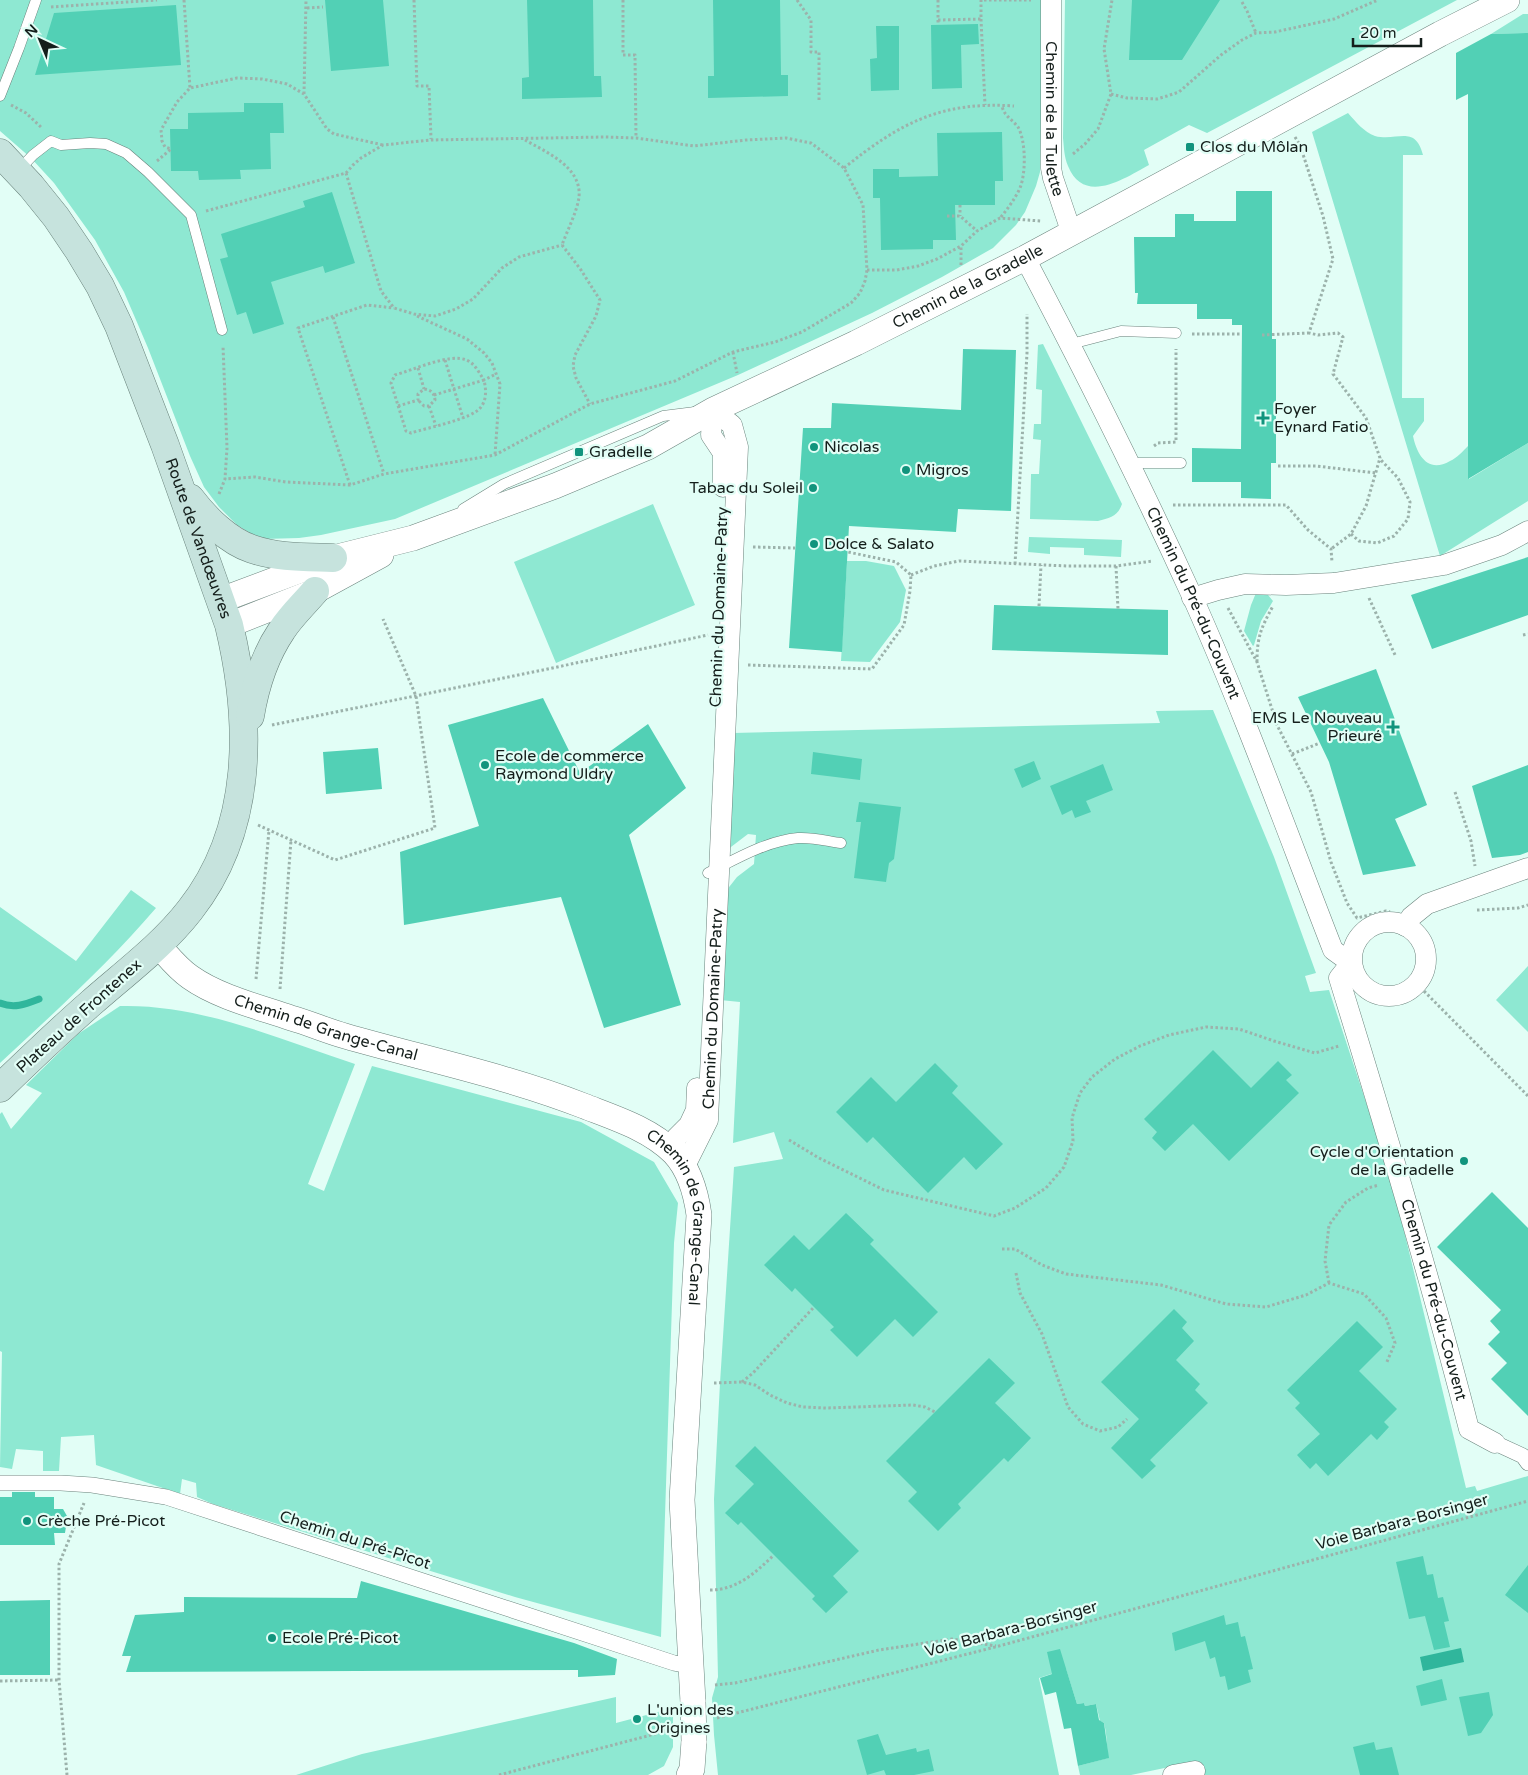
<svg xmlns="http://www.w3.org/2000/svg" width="1528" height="1775" font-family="'Varela Round',sans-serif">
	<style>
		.green { fill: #8ee8d2 }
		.water { fill: #30b69c }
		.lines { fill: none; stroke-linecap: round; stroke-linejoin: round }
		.stream { stroke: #30b69c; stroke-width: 7 }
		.building { fill: #52d0b5 }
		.service-casing { stroke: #6a837c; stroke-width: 11 }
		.pedestrian-casing { stroke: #6a837c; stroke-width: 16 }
		.minor-casing { stroke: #6a837c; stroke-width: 21 }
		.tertiary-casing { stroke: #6a837c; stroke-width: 26 }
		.secondary-casing { stroke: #6a837c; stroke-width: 29 }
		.path { stroke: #9cb2ab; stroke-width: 3; stroke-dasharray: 2.5 2.5; stroke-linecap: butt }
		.service { stroke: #fff; stroke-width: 10 }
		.pedestrian { stroke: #fff; stroke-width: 15 }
		.minor { stroke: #fff; stroke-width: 20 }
		.tertiary { stroke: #fff; stroke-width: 25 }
		.secondary { stroke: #c6e3dd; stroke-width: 28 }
		.tertiary-bridge-casing { stroke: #6a837c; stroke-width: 26; stroke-linecap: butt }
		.tertiary-bridge { stroke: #fff; stroke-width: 25 }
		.poi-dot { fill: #11947d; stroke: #e2fef6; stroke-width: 2 }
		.labels { text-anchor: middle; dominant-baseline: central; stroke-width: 4.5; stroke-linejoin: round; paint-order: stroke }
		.street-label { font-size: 16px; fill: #141e1b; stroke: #e2fef6 }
		.poi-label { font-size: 16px; fill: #141e1b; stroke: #e2fef6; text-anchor: start }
	</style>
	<rect width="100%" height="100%" fill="#e2fef6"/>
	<!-- green -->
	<path class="green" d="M0 0H1043L1040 172 1036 186 1025 212 1016 225 993 248 942 277 872 313 738 375 395 519 321 535 299 538 263 539 250 533 237 525 219 507 204 487 190 456 148 348 124 292 95 240 54 183 31 158 0 131Z
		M1065 0H1457L1207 133 1189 125 1144 150 1149 165C1125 178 1084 206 1068 166 1064 157 1064 147 1063 138Z
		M1523 14H1528V33L1491 34Z
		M1348 113C1356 122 1364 132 1375 136 1397 142 1415 124 1423 155H1403L1402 398H1424V421L1413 436C1417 455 1428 474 1450 461 1457 458 1463 451 1468 446L1469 479 1528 443V501L1440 556 1312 132Z
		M1043 344 1122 504C1118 516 1110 518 1098 521L1030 519 1031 474H1039L1041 440 1033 439 1034 424H1041L1042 390 1036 389 1038 345Z
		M653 504 695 605 556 663 514 562Z
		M1029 537 1122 540 1121 557 1084 555V548L1050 547V554L1028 552Z
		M847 561H866L894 566 906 590 900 622 870 662 841 661Z
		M1256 593 1268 595 1273 601 1261 621 1254 645 1253 646 1244 631 1251 605Z
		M1213 710 1274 857 1316 973 1305 976 1310 992 1329 990 1392 1181 1466 1488 1475 1486 1477 1491 1528 1476V1775H1201L1198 1761 1131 1775H1080L1078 1766 1108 1758C1107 1746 1107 1735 1104 1723L1100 1721 1096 1704 1085 1706 1084 1703 1077 1704 1066 1669 1039 1678 1059 1775H718L714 1735 712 1698 718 1677 714 1499 720 1383 734 1167 783 1159 774 1132 733 1143 740 1002 720 1000 726 891 737 877 754 864 756 835 748 834 727 850 733 733 1160 723 1156 711Z
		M131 890 156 908C109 963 54 1013 0 1063V907L76 961Z
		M1528 966V1032L1496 1000Z
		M120 1006C201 1004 279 1039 355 1064L308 1184 324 1191 372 1066 581 1122 654 1162 678 1203 674 1243 661 1637 515 1597 213 1504 197 1497 196 1483 182 1479 180 1494 96 1465 94 1435 61 1437 59 1471H43V1451L16 1449 12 1469 0 1467 2 1352 0 1351V1114L2 1112 11 1129 42 1093 26 1085 78 1034Z
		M616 1697V1723L673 1708V1747L664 1766 648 1775H296L362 1754Z"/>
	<!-- water -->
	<path class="water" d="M1461 1648 1464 1662 1423 1671 1420 1657Z"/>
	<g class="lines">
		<!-- stream -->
		<path class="stream" d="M0 1003C14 1009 26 1004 39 999"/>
	</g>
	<!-- building -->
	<path class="building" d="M325 0H383L389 66 331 71Z
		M527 0H593L594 76H601L602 97 522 99V78L529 77Z
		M713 0H780L781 75H788V96L708 98V76H714Z
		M1132 0H1220L1182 60H1129Z
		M176 5 181 65 35 75 54 13Z
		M978 24 979 44 961 45 962 88 932 89 931 25Z
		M876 26H899V90L871 91 870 59 877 58Z
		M1528 33V443L1468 479V94L1456 100V53L1491 34Z
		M244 103H283L284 133H270L271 169 240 170 241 179 199 180 198 171H171L170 129H188V113L244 112Z
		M1002 132 1003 181H995V205H955L956 240H933V249L881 250 880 198H873V169H899V177L938 176 937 133Z
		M1236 191H1272V339H1276V463H1271V499L1241 498V482H1192V448L1241 449 1242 325H1232V319H1197V304H1137L1138 293H1135L1134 237H1175V214H1194V221H1236Z
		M332 192 355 263 325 273 323 266 271 282 284 324 253 334 246 312 237 315 220 259 228 257 221 234 305 207 303 201Z
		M963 349 1016 350 1011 511 958 509 956 532 849 526 842 652 789 648 803 428H831L832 403 961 410Z
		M1528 557V615L1432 649 1411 595Z
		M994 605 1168 610V655L992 650Z
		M1376 669 1427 805 1395 819 1416 866 1363 875 1329 762 1298 697Z
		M543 698 580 773 648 724 686 788 629 835 681 1005 604 1028 561 897 404 925 400 852 479 826 448 725Z
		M378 748 382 789 326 794 323 752Z
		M813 752 862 759 860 780 811 774Z
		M1034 761 1041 779 1022 788 1014 769Z
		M1103 764 1113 790 1086 801 1091 812 1075 818 1072 810 1062 815 1050 786Z
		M1528 765V852L1520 855 1492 858 1472 786Z
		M859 802 901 807 894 859 889 863 886 882 854 878 861 822H856Z
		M1213 1050 1251 1088 1278 1061 1292 1075 1286 1080 1299 1093 1229 1161 1193 1124 1165 1151 1152 1138 1157 1132 1144 1119Z
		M935 1063 958 1086 952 1093 1003 1144 976 1170 964 1157 928 1193 873 1137 867 1143 836 1112 871 1077 896 1102Z
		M1492 1192 1528 1228V1416L1491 1379 1507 1363 1488 1344 1500 1332 1490 1321 1501 1310 1437 1247Z
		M846 1213 874 1240 870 1244 938 1312 913 1337 895 1319 857 1357 830 1330 834 1327 795 1288 792 1292 764 1265 794 1235 809 1250Z
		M1174 1309 1187 1322 1182 1328 1194 1341 1176 1360 1200 1384 1195 1390 1208 1403 1150 1460 1156 1466 1142 1479 1111 1448 1139 1419 1101 1382Z
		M1357 1321 1383 1347 1359 1371 1397 1409 1384 1422 1389 1427 1377 1440 1371 1434 1328 1476 1316 1463 1310 1469 1297 1455 1320 1434 1295 1408 1300 1403 1287 1390Z
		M989 1358 1015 1383 995 1403 1031 1438 1008 1462 1004 1458 958 1504 961 1508 938 1531 908 1501 917 1492 886 1461Z
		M755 1446 859 1551 833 1576 848 1592 826 1613 812 1599 815 1596 741 1522 738 1525 725 1513 754 1484 735 1466Z
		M12 1492H35V1497H54V1509H63L67 1516V1520L65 1533H54L55 1545H0V1497H12Z
		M1423 1556 1427 1575 1433 1574 1438 1598 1443 1597 1449 1621 1444 1622 1450 1647 1434 1650 1425 1616 1409 1619 1396 1562Z
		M1528 1565V1613L1505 1595Z
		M361 1581 574 1643 617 1659 615 1675 578 1677V1670L126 1672 131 1656H122L135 1615 184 1612V1597L357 1598Z
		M50 1600V1675H0V1601Z
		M1224 1615 1226 1625 1238 1622 1241 1637 1245 1636 1253 1669 1248 1670 1251 1682 1228 1690 1225 1676 1220 1677 1215 1657 1210 1659 1205 1641 1175 1651 1172 1633Z
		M1060 1649 1077 1704 1084 1703 1085 1706 1096 1704 1099 1720 1104 1723 1109 1758 1078 1766 1071 1728 1064 1729 1056 1692 1045 1695 1040 1678 1052 1674 1047 1652Z
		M1442 1679 1447 1700 1421 1706 1416 1686Z
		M1489 1692 1493 1715 1481 1733 1468 1736 1459 1697Z
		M878 1734 886 1755 916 1748 917 1752 929 1749 934 1771 914 1775H886L884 1770 867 1775 857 1740Z
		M1374 1742 1376 1750 1392 1747 1399 1775H1360L1353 1747Z"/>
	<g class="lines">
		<defs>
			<path id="service" d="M0 96 19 48 36 0
				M18 171 33 155 51 141 61 145 90 143 106 144 126 153 148 172 191 215 222 330
				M1071 344 1121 331 1176 333
				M1129 463H1181
				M463 509 504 484 663 416 695 412
				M708 873C736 859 766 841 798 838 812 837 827 841 841 843"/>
			<path id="pedestrian" d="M1495 1443 1523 1456 1528 1463
				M0 1483H61L92 1485 166 1497 674 1663 691 1666"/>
			<g id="minor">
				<path id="s1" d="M1051 0V168L1053 178 1072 234"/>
				<path id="s2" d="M1025 258C1084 370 1140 482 1192 596 1244 712 1287 832 1333 950L1351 963 1339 978C1385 1127 1430 1277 1469 1429L1495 1443"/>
				<path d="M713 410 711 435 723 453V487"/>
				<path d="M1192 598 1218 590 1245 584 1286 585 1334 583 1444 565 1502 545 1528 531"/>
				<circle cx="1389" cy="959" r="37"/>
				<path d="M1405 926 1411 917 1427 904 1528 868"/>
				<path d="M675 1154 676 1138 689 1125 696 1110 697 1088"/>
				<path id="s3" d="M684 1168 708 1120 738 447 732 425 713 410"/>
				<path d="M1173 1775 1195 1771"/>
			</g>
			<g id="tertiary">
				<path id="s4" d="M221 600 333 558 413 538 555 486 648 447 713 410 856 343 1025 258 1440 34 1507 0"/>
				<path d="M229 625 315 591 381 555"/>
				<path id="s5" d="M158 945C168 956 177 968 190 977 218 997 259 1007 291 1018 309 1023 327 1031 345 1036 425 1059 507 1076 584 1106 615 1118 650 1129 674 1153 690 1170 696 1193 699 1215L682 1500 693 1702"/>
				<path d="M689 1775 692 1769 694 1741"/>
			</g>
			<g id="secondary">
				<path id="s6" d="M0 153 31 186 56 217 79 251 100 286 119 326 165 445 229 625C252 721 254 829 190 910 162 946 125 973 91 1003 60 1030 30 1059 0 1088"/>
				<path d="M190 498C205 518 228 541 252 549 278 558 307 557 333 558"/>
				<path d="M250 716C255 686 265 655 282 630 291 616 304 604 315 591"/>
			</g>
		</defs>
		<!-- service casing -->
		<use href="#service" class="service-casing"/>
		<!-- pedestrian casing -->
		<use href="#pedestrian" class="pedestrian-casing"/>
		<!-- minor casing -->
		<use href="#minor" class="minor-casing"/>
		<!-- tertiary casing -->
		<use href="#tertiary" class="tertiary-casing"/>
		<!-- secondary casing -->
		<use href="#secondary" class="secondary-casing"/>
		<!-- path -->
		<path class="path" d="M184 0 190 88
			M414 0 417 86H429L431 139
			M623 0V55H635L636 138
			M797 0 811 20V52H819V101
			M938 0V25
			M1242 2 1247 11 1256 33
			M51 7 157 0
			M307 8 323 7
			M981 19 985 105
			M938 20 981 19V0H1031
			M304 94 306 0
			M1111 94 1127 98 1157 99 1167 96 1179 92 1221 55 1242 40 1256 33 1275 32 1334 19 1378 0
			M11 105 26 113 42 128
			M1295 137 1300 145 1323 216 1333 259 1309 333 1318 335 1338 333 1343 337 1333 374 1366 418 1380 458 1366 506 1351 534 1331 549
			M525 140C546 152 582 167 579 197 577 212 567 231 562 245
			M1073 154 1085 144 1098 129 1111 94 1104 49 1112 0
			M157 161 171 149 165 147 162 141 161 130 177 102 190 88 237 78 262 79 287 84 304 94 327 129 334 134 383 145
			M844 168C900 123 941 101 1014 106
			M346 173 381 291 394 308 414 314 435 316 456 309 473 299 502 268 519 257 562 245
			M960 205V216
			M206 211 346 173 353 165 361 158 383 145 431 140 605 137 636 138 694 146 746 140 786 138 811 143 844 168 863 205 867 270 865 281 860 293 851 303 802 332 775 342 733 352 675 381 590 404 495 455 384 474 350 485 286 482 255 477 225 479
			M947 216H960L977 231
			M1001 217C1008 208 1015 199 1020 188 1026 173 1026 141 1018 127 1012 119 1004 116 1002 106
			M562 245 581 270 600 300 596 316 575 355 573 366 576 378 590 404
			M961 265V247
			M867 270H897L918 266 937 259 961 246 977 231 1000 218 1041 221
			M417 316 467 339 484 353 492 363 500 384 495 455
			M333 317 384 474
			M1192 334H1241
			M1262 335 1309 333
			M733 352 737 373
			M445 360 463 418
			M418 368 424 389
			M434 395 484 380C486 389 487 399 481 407 473 419 426 428 411 433L406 431 391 383 395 375C413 370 450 353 466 360 475 363 479 373 484 380L496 374
			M398 406 418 400V394L424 389C431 390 434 392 435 400L429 406H424L418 400
			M429 406 436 426
			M1154 446 1158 443 1176 442V349
			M1278 466H1316L1376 473
			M350 485 298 328 367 305 394 308
			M219 494 225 479 227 448 223 346
			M1173 505H1286L1308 530 1331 549 1332 562
			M1351 534 1359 541 1377 543 1394 536 1408 519 1410 502 1398 478 1380 459
			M753 547 795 548
			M1015 564 1027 353V314
			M1116 566 1118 609
			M911 575 934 566 959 561 1067 566H1116L1153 561
			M1369 598 1396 657
			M1039 606 1041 565
			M1228 608 1257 662 1277 725 1311 792 1331 862 1347 903 1357 918 1386 911 1390 912
			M1523 635 1528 634
			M1257 662C1257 637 1261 628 1273 606
			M748 665 872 669 904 625 910 591 911 575 896 562 848 552
			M272 725 543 670 708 635
			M1292 754 1320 743
			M1455 792 1471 841 1475 866
			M258 825 335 860 435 828 416 696 383 619
			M1477 910 1518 908 1528 905
			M256 979 269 830
			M1417 984 1528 1096
			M280 989 291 840
			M789 1140 819 1158 884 1190 994 1216 1015 1208 1046 1188 1064 1167 1073 1141 1072 1118 1080 1093 1092 1077 1115 1059 1140 1046 1169 1035 1206 1027 1239 1029 1274 1041 1315 1053 1339 1046
			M1002 1249H1015L1042 1265 1066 1274 1161 1285 1226 1304 1266 1307 1306 1295 1329 1283 1364 1294 1386 1318 1395 1343 1386 1364
			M1016 1273 1020 1293 1042 1334 1068 1407 1083 1424 1100 1431 1118 1427 1127 1419
			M1329 1283 1325 1261 1329 1225 1346 1202 1368 1188 1379 1185
			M742 1382 753 1373 814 1307
			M714 1383 742 1382 755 1385 770 1395 787 1403 803 1407 826 1408 913 1405 925 1407 935 1412
			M710 1590C737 1590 755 1573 774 1555
			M0 1681 59 1680
			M715 1685 735 1683 879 1650 952 1639 996 1646
			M717 1718 999 1646 1528 1501
			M67 1775 59 1680V1564L84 1503
			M499 1775 670 1730"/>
		<!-- service -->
		<use href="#service" class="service"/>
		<!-- pedestrian -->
		<use href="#pedestrian" class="pedestrian"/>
		<!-- minor -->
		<use href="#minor" class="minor"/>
		<!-- tertiary -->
		<use href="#tertiary" class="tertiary"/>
		<!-- secondary -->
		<use href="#secondary" class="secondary"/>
		<defs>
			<path id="tertiary-bridge" d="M693 1702 694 1741"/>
		</defs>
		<!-- tertiary-bridge casing -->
		<use href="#tertiary-bridge" class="tertiary-bridge-casing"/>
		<!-- tertiary-bridge -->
		<use href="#tertiary-bridge" class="tertiary-bridge"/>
	</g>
	<!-- markers -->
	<g class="poi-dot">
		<rect x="1185" y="142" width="10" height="10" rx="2.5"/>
		<path d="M1260.5 410.5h5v5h5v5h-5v5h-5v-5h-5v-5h5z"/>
		<circle cx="814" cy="447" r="5"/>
		<rect x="574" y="447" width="10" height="10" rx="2.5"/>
		<circle cx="906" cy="470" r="5"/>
		<circle cx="813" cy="488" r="5"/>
		<circle cx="814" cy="544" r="5"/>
		<path d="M1390.5 719.5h5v5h5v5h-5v5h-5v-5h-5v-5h5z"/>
		<circle cx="485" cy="765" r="5"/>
		<circle cx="1464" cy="1161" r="5"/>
		<circle cx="27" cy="1521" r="5"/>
		<circle cx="272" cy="1638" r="5"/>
		<circle cx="637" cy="1719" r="5"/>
	</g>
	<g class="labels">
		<!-- street labels -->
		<g class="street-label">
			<text stroke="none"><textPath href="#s1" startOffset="119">Chemin de la Tulette</textPath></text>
			<text stroke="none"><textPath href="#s4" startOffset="812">Chemin de la Gradelle</textPath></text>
			<text stroke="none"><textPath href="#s6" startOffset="438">Route de Vandœuvres</textPath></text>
			<text stroke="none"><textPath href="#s2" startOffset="384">Chemin du Pré-du-Couvent</textPath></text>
			<text transform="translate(719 607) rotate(-88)">Chemin du Domaine-Patry</text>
			<text stroke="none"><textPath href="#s3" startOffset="165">Chemin du Domaine-Patry</textPath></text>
			<text transform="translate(79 1016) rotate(-42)">Plateau de Frontenex</text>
			<text stroke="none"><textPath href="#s5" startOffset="191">Chemin de Grange-Canal</textPath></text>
			<text stroke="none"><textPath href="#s5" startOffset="626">Chemin de Grange-Canal</textPath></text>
			<text stroke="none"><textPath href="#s2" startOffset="1135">Chemin du Pré-du-Couvent</textPath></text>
			<text transform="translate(1402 1522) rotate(-15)">Voie Barbara-Borsinger</text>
			<text transform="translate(355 1540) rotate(18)">Chemin du Pré-Picot</text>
			<text transform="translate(1011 1629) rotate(-15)">Voie Barbara-Borsinger</text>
		</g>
		<!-- poi labels -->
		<g class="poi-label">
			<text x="1200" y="147">Clos du Môlan</text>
			<text x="1274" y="409">Foyer<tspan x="1274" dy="18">Eynard Fatio</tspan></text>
			<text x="824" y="447">Nicolas</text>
			<text x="589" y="452">Gradelle</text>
			<text x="916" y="470">Migros</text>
			<text x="803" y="488" text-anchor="end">Tabac du Soleil</text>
			<text x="824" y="544">Dolce &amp; Salato</text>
			<text x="1382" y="718" text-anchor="end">EMS Le Nouveau<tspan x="1382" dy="18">Prieuré</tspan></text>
			<text x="495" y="756">Ecole de commerce<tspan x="495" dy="18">Raymond Uldry</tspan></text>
			<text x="1454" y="1152" text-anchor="end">Cycle d'Orientation<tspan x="1454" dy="18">de la Gradelle</tspan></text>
			<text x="37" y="1521">Crèche Pré-Picot</text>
			<text x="282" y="1638">Ecole Pré-Picot</text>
			<text x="647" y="1710">L'union des<tspan x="647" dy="18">Origines</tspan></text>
		</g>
	</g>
	<!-- north arrow -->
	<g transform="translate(40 40) rotate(316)" stroke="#e2fef6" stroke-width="4" paint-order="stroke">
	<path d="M0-4L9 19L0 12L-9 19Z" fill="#141e1b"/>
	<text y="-8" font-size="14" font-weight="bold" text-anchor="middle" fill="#141e1b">N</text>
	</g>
	<!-- scale -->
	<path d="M1353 38v8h68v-8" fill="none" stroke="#141e1b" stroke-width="2.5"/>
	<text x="1360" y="38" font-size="15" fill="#141e1b" stroke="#e2fef6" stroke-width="4" paint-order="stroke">20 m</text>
</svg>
